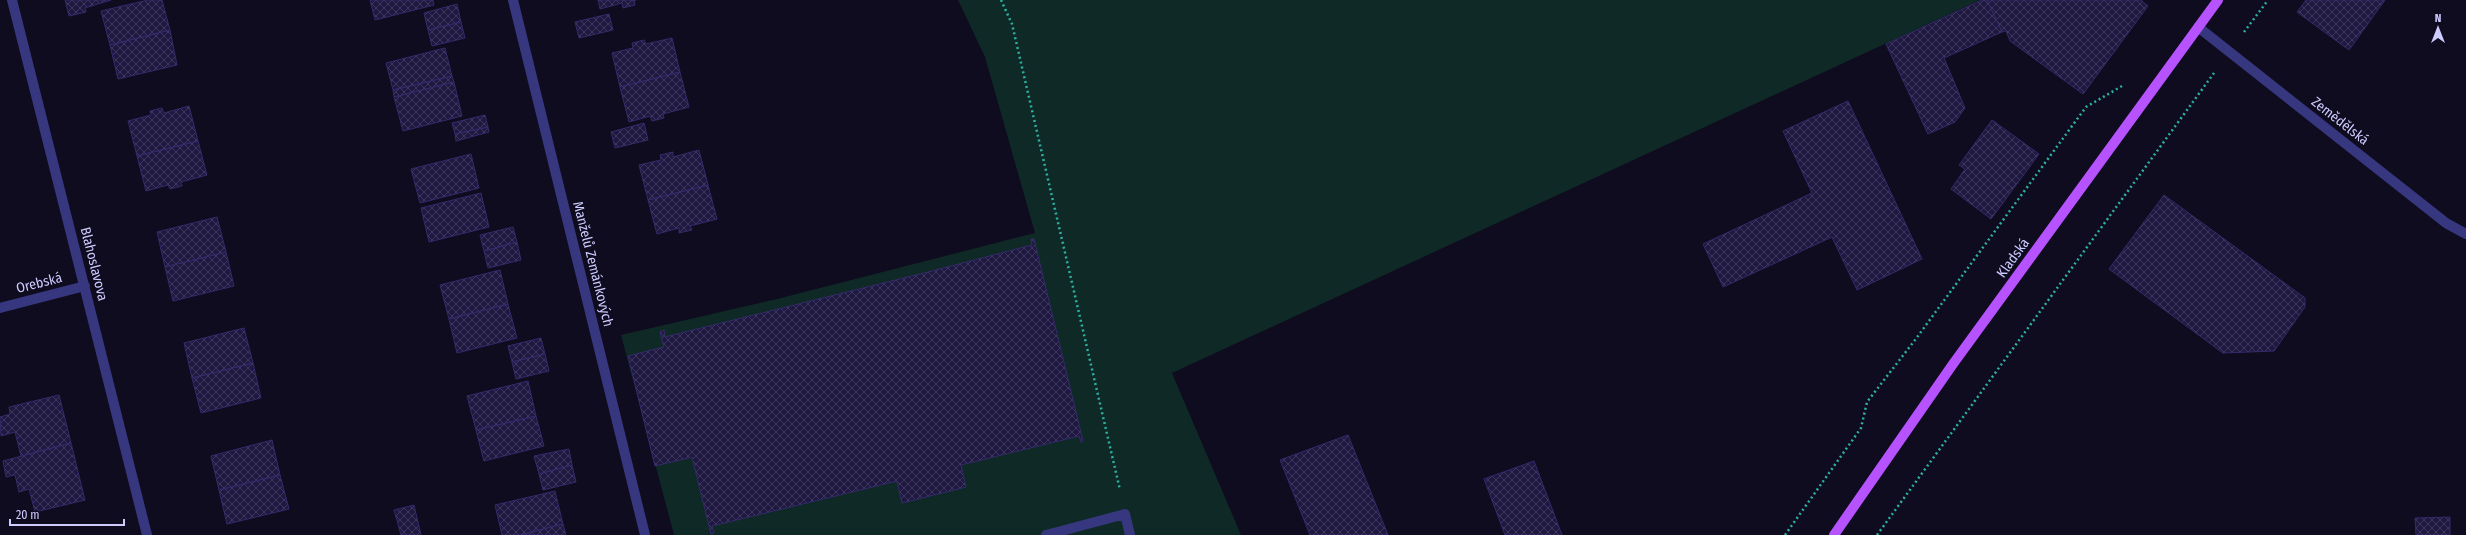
<svg xmlns="http://www.w3.org/2000/svg" width="2466" height="535" font-family="'Fira Sans Condensed',sans-serif">
	<style>
		.garden { fill: #0f2927 }
		.building { fill: url(#building-cross-hatch); stroke: #352a6c }
		.lines { fill: none; stroke-linecap: round; stroke-linejoin: round }
		.path { stroke: #2db1a3; stroke-width: 2.5; stroke-dasharray: 2 3; stroke-linecap: butt }
		.minor { stroke: #37377f; stroke-width: 10 }
		.major { stroke: #b752ff; stroke-width: 10 }
		.labels { text-anchor: middle; dominant-baseline: central; stroke-width: 4; stroke-linejoin: round; paint-order: stroke }
		.street-label { font-size: 14px; fill: #cecbff; stroke: #0f0c1f }
	</style>
	<defs>
		<pattern id="building-cross-hatch" width="8" height="8" patternUnits="userSpaceOnUse"><rect width="8" height="8" fill="#1f1840"/><path d="M0 0l8 8M0 8l8-8" fill="none" stroke="#3e385d"/></pattern>
	</defs>
	<rect width="100%" height="100%" fill="#0f0c1f"/>
	<!-- garden -->
	<path class="garden" d="M958 0H1980L1172 373 1241 535H674L621 335 781 298 1035 233 985 57Z"/>
	<!-- building -->
	<path class="building" d="M65 0H111L85 8 86 12 69 16Z
		M148 0H162L170 30 110 45 101 11Z
		M370 0H433L434 5 375 20Z
		M598 0H636L634 1 635 5 623 8 622 3 600 9Z
		M1982 0H1987L2002 32 1944 58 1965 108 1955 122 1928 134 1886 44Z
		M1987 0H2141L2148 6 2083 94 2010 41 2006 31 2002 32Z
		M2306 0H2385L2349 50 2297 12Z
		M457 4 461 22 428 30 424 13Z
		M609 14 613 30 579 38 575 22Z
		M461 22 465 38 432 46 428 30Z
		M170 30 177 65 118 79 110 45Z
		M672 38 680 72 620 87 612 53 633 48 632 43 644 40 646 44Z
		M445 48 452 76 393 90 386 63Z
		M680 72 689 107 663 114 664 118 652 121 650 116 629 122 620 87Z
		M452 76 454 82 394 97 393 90Z
		M454 82 462 116 403 131 394 97Z
		M1848 101 1922 259 1857 290 1832 237 1723 287 1703 244 1812 193 1783 131Z
		M189 106 198 141 137 156 128 121 151 115 150 111 162 108 164 113Z
		M485 115 488 127 455 134 452 123Z
		M1992 120 2039 154 1991 219 1951 189 1965 169 1959 165Z
		M644 123 648 140 615 148 611 132Z
		M488 127 489 132 456 141 455 134Z
		M198 141 207 175 181 182 182 186 170 189 168 185 146 191 137 156Z
		M699 150 708 185 648 200 639 165 661 160 660 155 673 152V157Z
		M471 154 479 188 420 203 411 169Z
		M708 185 717 219 690 226 692 230 679 233V228L657 234 648 200Z
		M481 193 489 227 429 242 421 208Z
		M2164 195 2305 298V307L2274 351 2223 353 2109 269Z
		M217 217 226 252 165 267 157 232Z
		M513 227 517 242 484 251 480 235Z
		M1031 239H1034L1083 441 1081 442 1079 436 961 465 966 487 902 503 897 481 712 526 714 533 711 534 692 457 655 466 628 356 664 347 660 332 664 330 665 337 932 271 1032 245Z
		M517 242 521 260 488 268 484 251Z
		M226 252 234 286 173 301 165 267Z
		M500 270 508 304 449 319 440 285Z
		M508 304 517 338 457 353 449 319Z
		M244 328 253 363 192 378 184 343Z
		M541 338 545 354 512 362 508 346Z
		M545 354 549 371 516 379 512 362Z
		M253 363 261 398 201 413 192 378Z
		M528 381 536 416 476 430 467 396Z
		M59 395 71 443 21 456 15 432 1 436 0 417 10 414 9 407Z
		M536 416 544 446 484 461 476 430Z
		M1348 435 1388 535H1310L1280 460Z
		M272 440 280 475 219 490 211 456Z
		M71 443 85 500 35 512 29 489 19 492 15 475 6 477 3 461Z
		M569 449 572 465 539 474 534 456Z
		M1534 461 1562 535H1505L1484 479Z
		M572 465 576 482 543 490 539 474Z
		M280 475 289 509 227 524 219 490Z
		M555 491 563 524 520 535H502L495 505Z
		M414 505 421 535H401L394 510Z
		M2450 517V535H2416L2415 518Z
		M563 524 566 535H520Z"/>
	<g class="lines">
		<!-- path -->
		<path class="path" d="M1001 0 1012 24 1120 490
			M2244 32 2268 0
			M1785 535 1861 428 1867 402 1915 340 2086 107 2122 86
			M1877 535 2214 73"/>
		<!-- minor -->
		<path class="minor" d="M12 0 147 535
			M513 0 645 535
			M2198 27 2446 223 2466 234
			M0 308 85 286
			M1046 535 1125 514 1130 535"/>
		<!-- major -->
		<path class="major" d="M1834 535 1953 364 2218 0"/>
	</g>
	<g class="labels">
		<!-- street labels -->
		<g class="street-label">
			<text transform="translate(2340 121) rotate(38)">Zemědělská</text>
			<text transform="translate(2013 258) rotate(-54)">Kladská</text>
			<text transform="translate(94 264) rotate(76)">Blahoslavova</text>
			<text transform="translate(593 264) rotate(76)">Manželů Zemánkových</text>
			<text transform="translate(39 283) rotate(-14)">Orebská</text>
		</g>
	</g>
	<!-- north arrow -->
	<g transform="translate(2438 28)" stroke="#0f0c1f" stroke-width="3" paint-order="stroke">
	<path d="M0-3L7 15L0 10L-7 15Z" fill="#cecbff"/>
	<text y="-6" font-size="11" font-weight="bold" text-anchor="middle" fill="#cecbff">N</text>
	</g>
	<!-- scale -->
	<path d="M10 519v6h114v-6" fill="none" stroke="#cecbff" stroke-width="2"/>
	<text x="16" y="519" font-size="12" fill="#cecbff" stroke="#0f0c1f" stroke-width="3" paint-order="stroke">20 m</text>
</svg>
